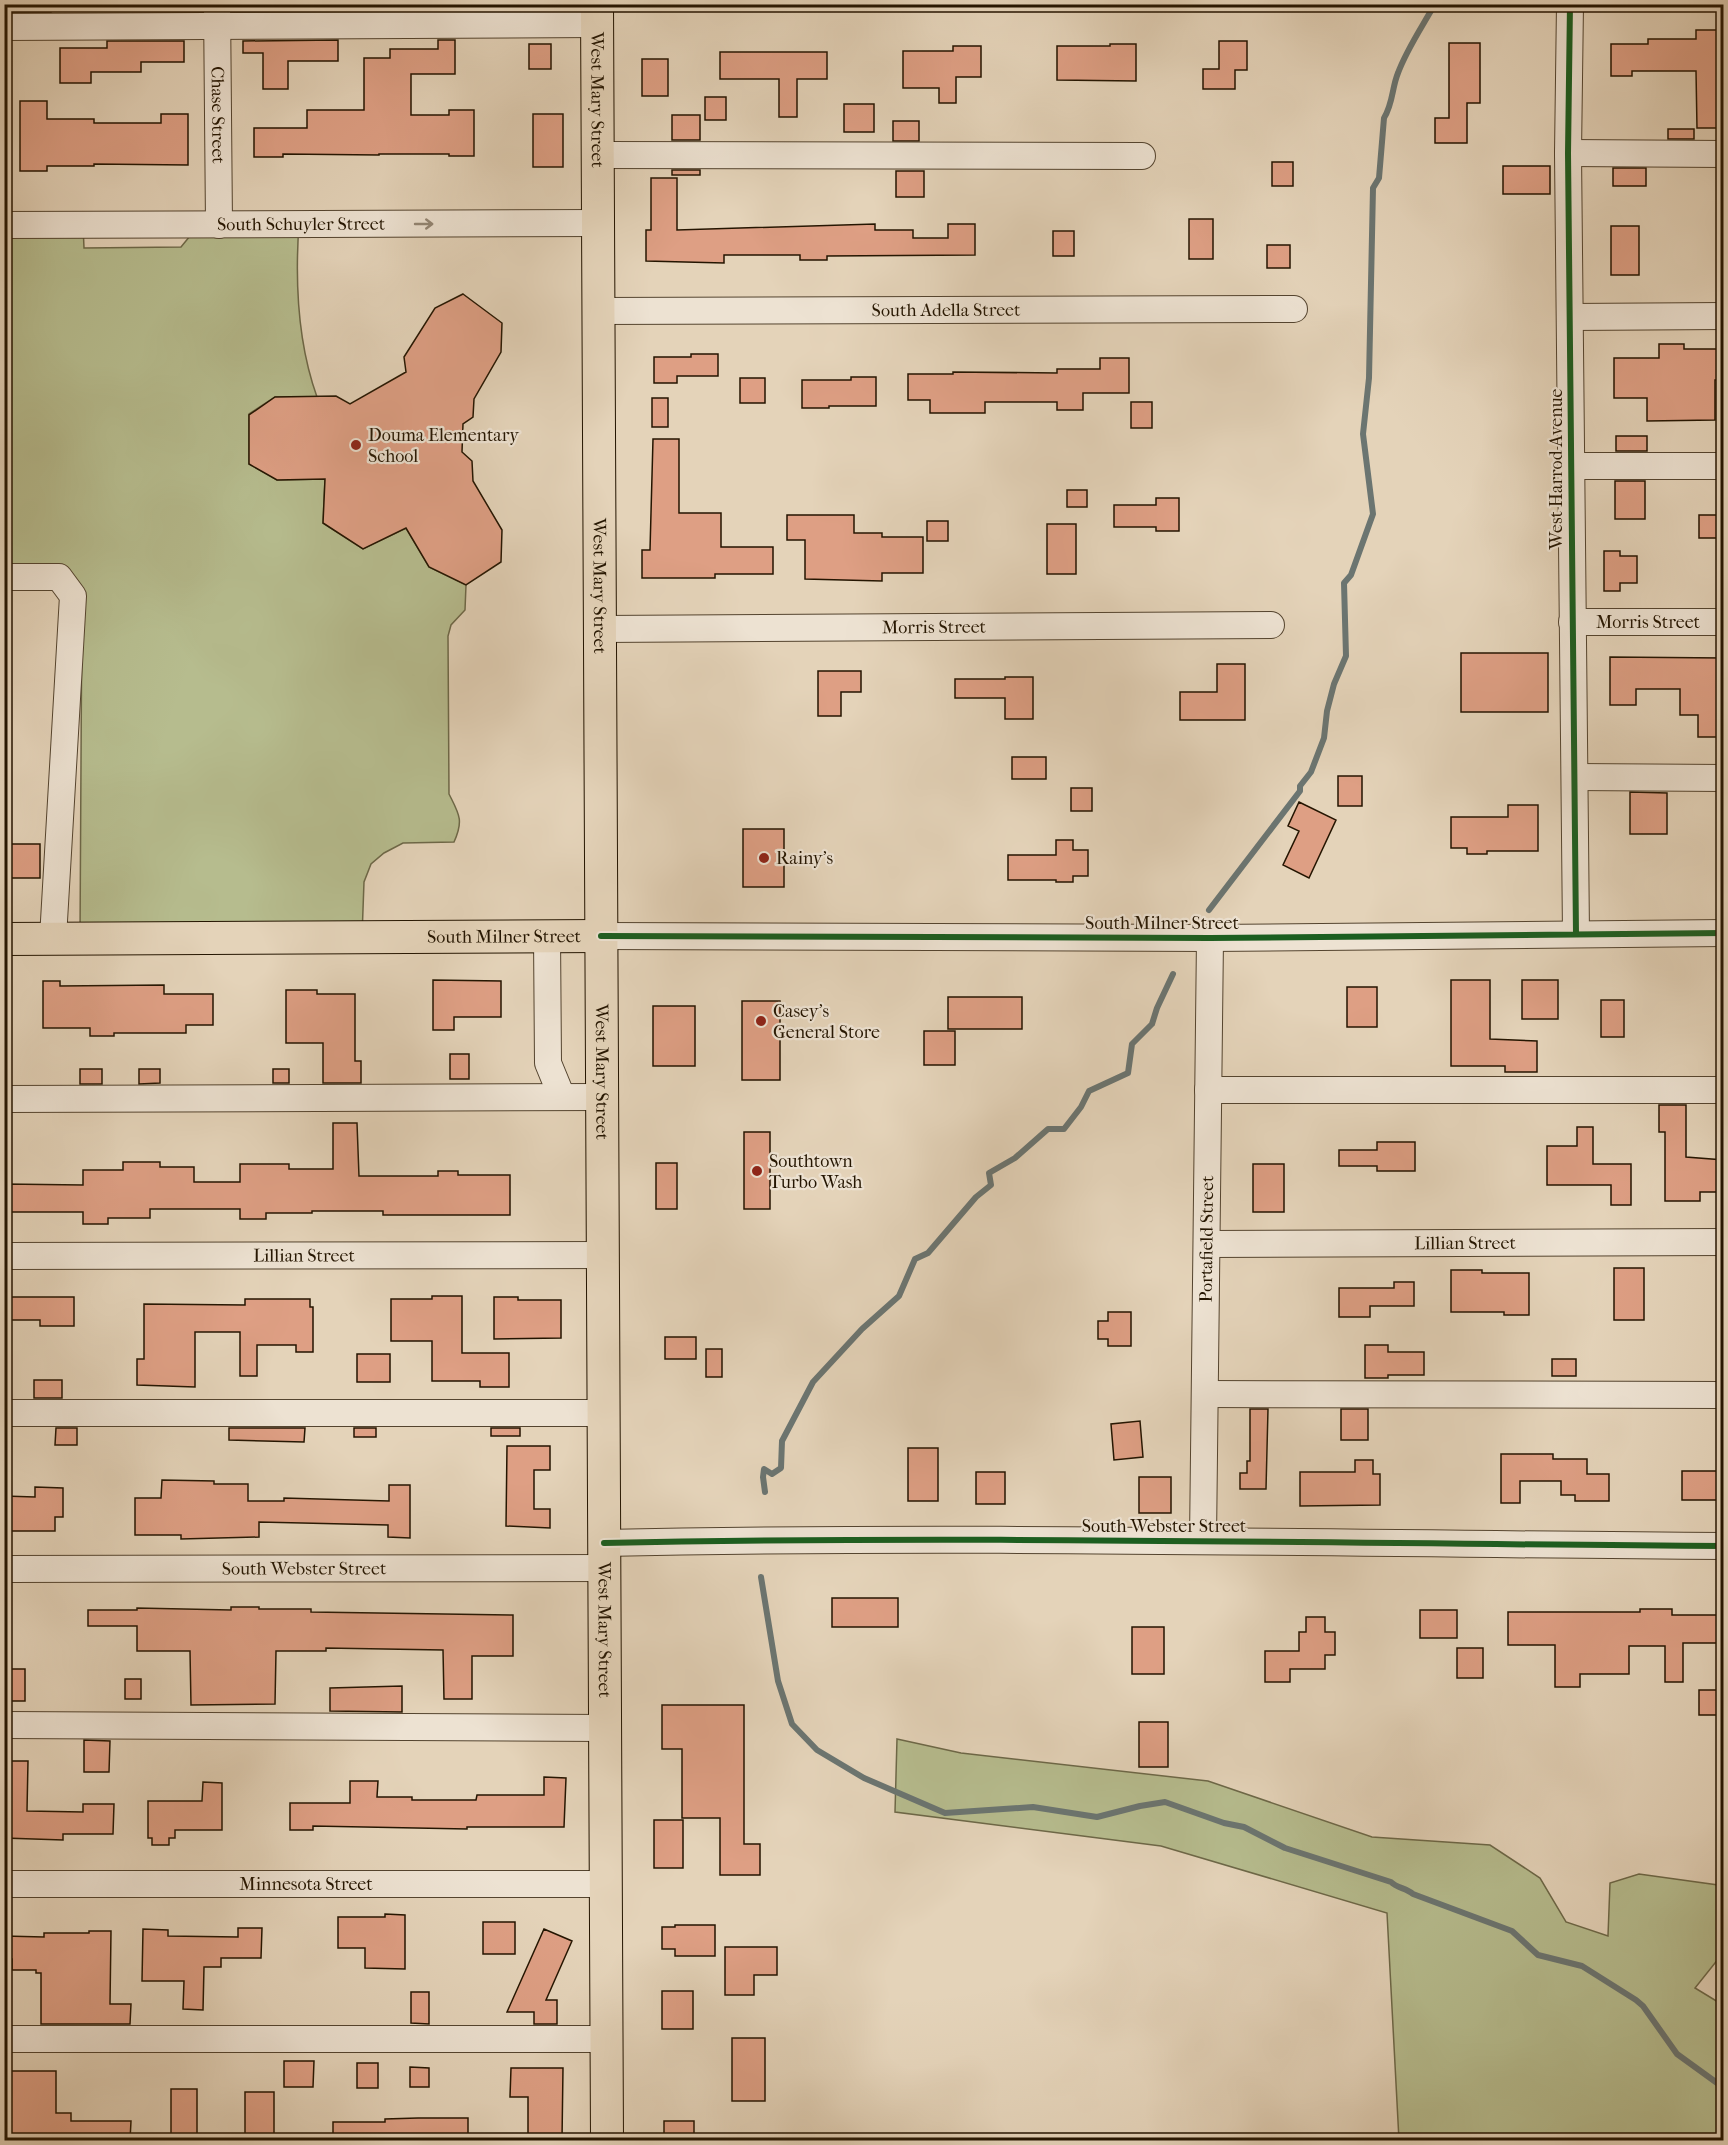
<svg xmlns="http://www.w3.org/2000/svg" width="1728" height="2145" font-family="'IM FELL French Canon',serif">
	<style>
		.green { fill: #b6bc8e; stroke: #6d6848; stroke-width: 1.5 }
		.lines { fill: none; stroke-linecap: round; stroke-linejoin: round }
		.stream { stroke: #6b7571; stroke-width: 6 }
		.building { fill: #de9f84; stroke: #241501; stroke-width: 1.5 }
		.minor-casing { stroke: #54442f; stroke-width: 28 }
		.major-casing { stroke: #241501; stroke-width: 34 }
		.minor { stroke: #ede2d2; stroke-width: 26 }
		.major { stroke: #e4d3b9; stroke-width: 32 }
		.cycleway-casing { stroke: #ede2d2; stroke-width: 10 }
		.cycleway { stroke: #1b5e20; stroke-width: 6 }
		.oneway { stroke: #938674 }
		.poi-dot { fill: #8f2418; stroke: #ede2d2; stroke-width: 2 }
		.labels { text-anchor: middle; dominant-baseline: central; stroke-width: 4.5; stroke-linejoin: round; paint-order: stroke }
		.street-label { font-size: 18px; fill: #241501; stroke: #ede2d2 }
		.poi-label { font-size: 18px; fill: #241501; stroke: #ede2d2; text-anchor: start }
	</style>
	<rect width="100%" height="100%" fill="#e4d3b9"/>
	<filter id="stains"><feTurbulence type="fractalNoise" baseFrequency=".00333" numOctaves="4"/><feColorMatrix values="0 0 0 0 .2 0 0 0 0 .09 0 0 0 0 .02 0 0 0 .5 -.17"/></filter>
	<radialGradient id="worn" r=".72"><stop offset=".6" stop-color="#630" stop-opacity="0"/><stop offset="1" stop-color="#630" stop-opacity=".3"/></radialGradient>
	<!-- green -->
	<path class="green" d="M299 224C295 280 298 344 317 397H275L249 414V464L277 480 325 479 323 523 363 549 406 528 429 567 466 585 465 610 451 625 448 636 449 794C459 814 464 820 454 842L403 843 384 853 371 864 364 882 362 937 80 938 82 588H5V225H83L84 248 181 247 199 225Z
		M897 1739 961 1753 1208 1781 1372 1837 1490 1845 1540 1878 1566 1922 1608 1936 1610 1883 1639 1874 1718 1885 1723 1899V1953L1695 1988 1723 2005V2140H1399L1387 1913 1161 1846 895 1812Z"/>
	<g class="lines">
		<!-- stream -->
		<path class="stream" d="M1209 910 1300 791V786L1311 772 1324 738 1327 711 1334 684 1346 656 1344 583 1351 575 1373 514 1363 434 1369 378 1373 188 1379 178 1384 118C1393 104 1392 87 1398 73 1406 51 1420 30 1432 9
			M765 1492 763 1477 764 1469 772 1474 781 1468 782 1441 813 1382 862 1329 899 1296 915 1259 928 1253 976 1197 991 1185 989 1173 1015 1158 1048 1129H1064L1081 1107 1089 1091 1128 1073 1132 1044 1152 1024 1157 1008 1173 974
			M761 1577 778 1681 792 1724 817 1750 864 1778 945 1813 1033 1807 1097 1817 1140 1806 1165 1802 1224 1823 1244 1827 1285 1848 1391 1882C1397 1888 1406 1888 1413 1894L1512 1931 1538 1955 1582 1966 1636 2000 1643 2006 1677 2054 1724 2088"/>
	</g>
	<!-- building -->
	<path class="building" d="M4 4H51V12H4Z
		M161 4H184V11H161Z
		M438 4H455V10H438Z
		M1696 30H1723L1724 128H1697L1696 71H1632V76H1611V44H1648V39H1696Z
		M338 40V61H288V89H263V53H243V41Z
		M438 40H455V74H411V115H449V110H474V156H449V154H379V155L283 154V157H254V128H307V110H364V58H390V49H438Z
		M107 41H184V62H141V72H91V83H60V48H107Z
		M1219 41H1247V70H1235V89H1203V69H1219Z
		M1449 43H1480V103H1467V143H1435V118H1449Z
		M529 44H551V69H529Z
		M1110 44H1136V81L1057 80V46H1110Z
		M953 46H981V77H956V103H939V88H903V51H953Z
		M720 52H827V79H797V117H779V79H720Z
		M642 59H668V96H642Z
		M705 97H726V120H705Z
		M20 101H47V119H94V123H161V114H188V165L94 164V166H47V171H20Z
		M844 104H874V132H844Z
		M533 114H563V167H533Z
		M672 115H700V140H672Z
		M893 121H919V141H893Z
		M1668 129H1694V139H1668Z
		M1272 162H1293V186H1272Z
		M1503 166H1550V194H1503Z
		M1613 168H1646V186H1613Z
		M672 170H700V175H672Z
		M896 171H924V197H896Z
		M651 178H677V230L875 224V230H913V238H948V224H975V255L827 256V260H800V255H724V263L646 261V230H651Z
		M1189 219H1213V259H1189Z
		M1611 226H1639V275H1611Z
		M1053 231H1074V256H1053Z
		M1267 245H1290V268H1267Z
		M463 294 502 323 501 352 474 399 473 417 463 424 462 452 472 461 473 481 502 530 501 562 466 585 429 567 406 528 363 549 323 523 325 479 277 480 249 464V415L275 397 336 396 350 404 406 372 404 357 435 308Z
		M1659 344H1684V349H1724V380H1715V420L1647 421V398H1614V358H1659Z
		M691 354H718V376H677V383H654V357H691Z
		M1100 358H1129V393H1083V410H1057V402H985V413H930V400H908V374H953V372L1057 373V369H1100Z
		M851 377H876V406H829V408H802V380H851Z
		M740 378H765V403H740Z
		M652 398H668V427H652Z
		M1131 402H1152V428H1131Z
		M1616 436H1647V451H1616Z
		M653 439H679V513H721V547H773V574H715V578H642V550H650Z
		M1615 481H1645V519H1615Z
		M1067 490H1087V507H1067Z
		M1156 498H1179V531H1156V527H1114V505H1156Z
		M787 515H854V533H882V537H923V573H882V581L805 579V540H787Z
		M1699 515H1719V538H1699Z
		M927 521H948V541H927Z
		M1047 524H1076V574H1047Z
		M1604 551H1620V556H1637V583H1620V591H1604Z
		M1461 653H1548V712H1461Z
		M1610 657 1724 658V737H1698V715H1680V689H1636V705H1610Z
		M1217 664H1245V720H1180V692H1217Z
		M818 671H861V692H841V716H818Z
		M1005 677H1033V719H1005V698H955V679H1005Z
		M1012 757H1046V779H1012Z
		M1338 776H1362V806H1338Z
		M1071 788H1092V811H1071Z
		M1630 792 1667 793V834H1630Z
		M1299 802 1336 820 1309 878 1283 865 1299 831 1288 826Z
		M1508 805H1538V851H1487V854H1467V848H1451V817H1508Z
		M743 829H784V887H743Z
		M1056 840H1073V850H1088V876H1073V882H1056V880H1008V855H1056Z
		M4 844H40V878H4Z
		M433 980 501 981V1017H454V1030H433Z
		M1451 980H1490V1039L1537 1041V1072H1505V1066H1451Z
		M1522 980H1558V1019H1522Z
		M43 981H60V986L164 985V994H213V1025H186V1033H114V1036H90V1028H43Z
		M1347 987H1377V1027H1347Z
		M286 990H317V994H355V1061H361V1083H323V1043H286Z
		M948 997H1022V1029H948Z
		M1601 1000H1624V1037H1601Z
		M742 1001H780V1080H742Z
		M653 1006H695V1066H653Z
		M924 1031H955V1065H924Z
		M450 1054H469V1079H450Z
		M80 1069H102V1084H80Z
		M139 1069H160V1083L139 1084Z
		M273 1069H289V1083H273Z
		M1659 1105H1686V1157L1724 1160V1192H1700V1201H1665V1132H1659Z
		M333 1123H357L359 1176H438V1171H458V1175H510V1215H383V1211H312V1213H266V1219H240V1209H150V1218H108V1224H83V1212H4V1184L83 1185V1170H123V1162H160V1167H194V1182H240V1164H289V1169H333Z
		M1577 1127H1593V1164H1631V1205H1611V1185H1547V1146H1577Z
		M744 1132H770V1209H744Z
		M1377 1142H1415V1171H1377V1166H1339V1150H1377Z
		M656 1163H677V1209H656Z
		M1253 1164H1284V1212H1253Z
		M1614 1268H1644V1320H1614Z
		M1451 1270H1482V1273H1529V1315H1504V1312H1451Z
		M1394 1282H1414V1306H1370V1317H1339V1288H1394Z
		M432 1296H462V1353H509V1387H480V1381H432V1341H391V1299H432Z
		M4 1297H74V1326H40V1320H4Z
		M494 1297H518V1300H561V1338L494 1339Z
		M245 1299H310V1307H313V1352H296V1345H257V1376H240V1332H195V1387L137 1385V1359H144V1304L245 1305Z
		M1108 1312H1131V1346H1108V1339H1098V1321H1108Z
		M665 1337H696V1359H665Z
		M1365 1345H1388V1352H1424V1375H1388V1378H1365Z
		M706 1349H722V1377H706Z
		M357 1354H390V1382H357Z
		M1552 1359H1576V1376H1552Z
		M34 1380H62V1398H34Z
		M1250 1409H1268L1266 1489H1240V1473H1247V1461H1250Z
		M1341 1409H1368V1440H1341Z
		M1140 1421 1143 1457 1114 1460 1111 1424Z
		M56 1428H77V1445H55Z
		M229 1428H305L304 1442 229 1440Z
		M354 1428H376V1437H354Z
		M491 1428H520V1436H491Z
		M507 1446H550V1470H534V1509H550V1528L506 1526Z
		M908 1448H938V1501H908Z
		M1501 1454H1553V1459H1587V1474H1609V1501H1575V1495H1561V1481H1520V1503H1501Z
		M1355 1460H1373V1474H1380V1505L1300 1506V1472H1355Z
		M1682 1471H1724V1500H1682Z
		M976 1472H1005V1504H976Z
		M1139 1477H1171V1513H1139Z
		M162 1480 214 1481V1484H248V1501H284V1498L389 1501V1485H410V1538L388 1537V1525L259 1522V1537L181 1539V1535H135V1498H161Z
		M35 1487 63 1488V1517H55V1531H4V1496L35 1497Z
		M832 1598H898V1627H832Z
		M231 1607H259V1609H311V1612L513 1615V1656H472V1699H444L443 1650 326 1648V1651H276L275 1704 191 1705 190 1651H137V1626H88V1610H137V1608L231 1610Z
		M1640 1609H1672V1615H1724V1643H1683V1682H1665V1646H1629V1674H1580V1687H1555V1645H1508V1612H1640Z
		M1420 1610H1457V1638H1420Z
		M1306 1617H1325V1632H1335V1655H1325V1669H1290V1682H1265V1651H1299V1632H1306Z
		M1132 1627H1164V1674H1132Z
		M1457 1648H1483V1678H1457Z
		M4 1669H25V1701H4Z
		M125 1679H141V1699H125Z
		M402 1686V1712L330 1711V1688Z
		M1699 1690H1724V1715H1699Z
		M662 1705H744V1844H760V1875H720V1818H682V1749H662Z
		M1139 1722H1168V1767H1139Z
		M84 1740 110 1741 109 1772H84Z
		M7 1761H28L27 1811 83 1812V1804H114L113 1834H63V1840L4 1838Z
		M544 1777 566 1778 564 1827H467V1829L313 1826V1830H290V1803H350V1781H378L377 1797H412V1800H476L477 1795H544Z
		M203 1782 222 1783V1830H175V1838H169V1845H152V1838H148V1801H202Z
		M654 1820H683V1868H654Z
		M385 1914 405 1915V1969L365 1968V1948H338V1917H385Z
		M483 1922H515V1954H483Z
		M675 1925H715V1956H675V1949H662V1927H675Z
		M238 1928H262L261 1958H221V1967H204L203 2010 183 2009 184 1981H142L143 1929 168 1930V1936L238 1937Z
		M544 1929 572 1941 546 2000H557V2024H534V2012H507Z
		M89 1931H111L110 2004H131L130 2024H41V1973H36V1970H12V1959H4V1936L44 1937V1933H89Z
		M725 1947H777V1975H754V1995H725Z
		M662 1991H693V2029H662Z
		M411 1992H429V2024L411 2023Z
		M732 2038H765V2101H732Z
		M284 2061H314L313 2087H284Z
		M357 2063H378V2088H357Z
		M410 2067 429 2068V2087H410Z
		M511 2068H563L562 2140H528V2097H510Z
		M4 2071H56V2113H71V2121H131L130 2140H4Z
		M171 2089H197V2140H171Z
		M245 2092H274V2140H245Z
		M418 2118H468V2140H333V2122H385V2119Z
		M664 2121H694V2140H664Z"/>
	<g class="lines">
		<defs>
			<g id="minor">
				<path id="s1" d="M217 4 219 225"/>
				<path d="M1570 4 1568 153 1576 934"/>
				<path d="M4 27 597 24"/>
				<path d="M1568 153 1724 154"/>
				<path d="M597 155 1142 156"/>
				<path id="s2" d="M4 225 598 223"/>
				<path id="s3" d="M598 311 1294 309"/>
				<path d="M1570 317 1724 316"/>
				<path d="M1571 466H1724"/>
				<path d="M4 577H59L73 596 53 938"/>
				<path id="s4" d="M1572 622H1724"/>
				<path id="s5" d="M600 629 1271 625"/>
				<path d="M1575 777 1724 778"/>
				<path d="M547 936 548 1063 562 1097"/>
				<path d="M601 936 1210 938 1724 933"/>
				<path d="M1208 1090H1724"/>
				<path d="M4 1099 602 1097"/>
				<path id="s6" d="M1207 1244 1724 1242"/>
				<path id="s7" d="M4 1256 603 1255"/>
				<path d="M1205 1394 1724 1395"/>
				<path d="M4 1413H603"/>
				<path id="s8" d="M1203 1541 1210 938"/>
				<path d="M604 1543C977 1535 1351 1544 1724 1546"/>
				<path id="s9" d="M4 1569 604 1568"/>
				<path d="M4 1725 605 1728"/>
				<path id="s10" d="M4 1884H605"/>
				<path d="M4 2039H606"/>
			</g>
			<g id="major">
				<path id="s11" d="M597 4 607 2140"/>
				<path id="s12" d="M4 939 601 936"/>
			</g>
		</defs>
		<!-- minor casing -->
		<use href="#minor" class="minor-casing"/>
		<!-- major casing -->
		<use href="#major" class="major-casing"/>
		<!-- minor -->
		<use href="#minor" class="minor"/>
		<!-- major -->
		<use href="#major" class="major"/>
		<defs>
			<path id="cycleway" d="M1570 4 1568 153 1576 934
				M601 936 1210 938 1724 933
				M604 1543C977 1535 1351 1544 1724 1546"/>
		</defs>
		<!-- cycleway casing -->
		<use href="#cycleway" class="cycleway-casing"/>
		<!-- cycleway -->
		<use href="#cycleway" class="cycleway"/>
	</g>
	<!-- one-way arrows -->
	<defs><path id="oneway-shaft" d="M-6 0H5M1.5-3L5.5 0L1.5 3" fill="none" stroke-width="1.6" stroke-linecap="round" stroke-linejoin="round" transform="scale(1.5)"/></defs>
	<use class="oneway" href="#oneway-shaft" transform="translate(424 224)"/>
	<!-- markers -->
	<g class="poi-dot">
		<circle cx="356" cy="445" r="6"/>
		<circle cx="764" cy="858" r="6"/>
		<circle cx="761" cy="1021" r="6"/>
		<circle cx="757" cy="1171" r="6"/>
	</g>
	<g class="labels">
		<!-- street labels -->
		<g class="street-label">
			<text stroke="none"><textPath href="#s11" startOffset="96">West Mary Street</textPath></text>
			<text stroke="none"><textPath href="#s1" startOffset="111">Chase Street</textPath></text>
			<text stroke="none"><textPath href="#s2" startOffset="297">South Schuyler Street</textPath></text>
			<text stroke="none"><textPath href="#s3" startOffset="348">South Adella Street</textPath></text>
			<text transform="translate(1556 469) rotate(-90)">West Harrod Avenue</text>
			<text stroke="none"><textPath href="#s11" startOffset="582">West Mary Street</textPath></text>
			<text stroke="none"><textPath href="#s4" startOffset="76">Morris Street</textPath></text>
			<text stroke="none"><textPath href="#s5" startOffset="334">Morris Street</textPath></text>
			<text x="1162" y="923">South Milner Street</text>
			<text stroke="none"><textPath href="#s12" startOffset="500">South Milner Street</textPath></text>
			<text stroke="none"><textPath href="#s11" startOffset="1068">West Mary Street</textPath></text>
			<text stroke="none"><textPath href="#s8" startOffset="302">Portafield Street</textPath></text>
			<text stroke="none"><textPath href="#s6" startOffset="258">Lillian Street</textPath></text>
			<text stroke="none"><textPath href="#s7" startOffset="300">Lillian Street</textPath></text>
			<text x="1164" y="1526">South Webster Street</text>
			<text stroke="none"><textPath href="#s9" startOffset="300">South Webster Street</textPath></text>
			<text stroke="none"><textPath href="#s11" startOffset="1626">West Mary Street</textPath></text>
			<text stroke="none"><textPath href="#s10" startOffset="302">Minnesota Street</textPath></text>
		</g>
		<!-- poi labels -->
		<g class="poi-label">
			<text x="368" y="435">Douma Elementary<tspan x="368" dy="21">School</tspan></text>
			<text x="776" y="858">Rainy's</text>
			<text x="773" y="1011">Casey's<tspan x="773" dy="21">General Store</tspan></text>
			<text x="769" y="1161">Southtown<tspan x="769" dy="21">Turbo Wash</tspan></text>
		</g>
	</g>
	<!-- margin -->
	<rect width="1728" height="2145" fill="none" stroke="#e4d3b9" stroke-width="24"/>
	<rect x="6" y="6" width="1716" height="2133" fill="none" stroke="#241501" stroke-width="3"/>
	<rect x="12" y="12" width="1704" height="2121" fill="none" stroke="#241501" stroke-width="1.5"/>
	<rect width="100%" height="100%" filter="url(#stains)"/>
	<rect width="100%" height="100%" fill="url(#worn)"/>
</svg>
